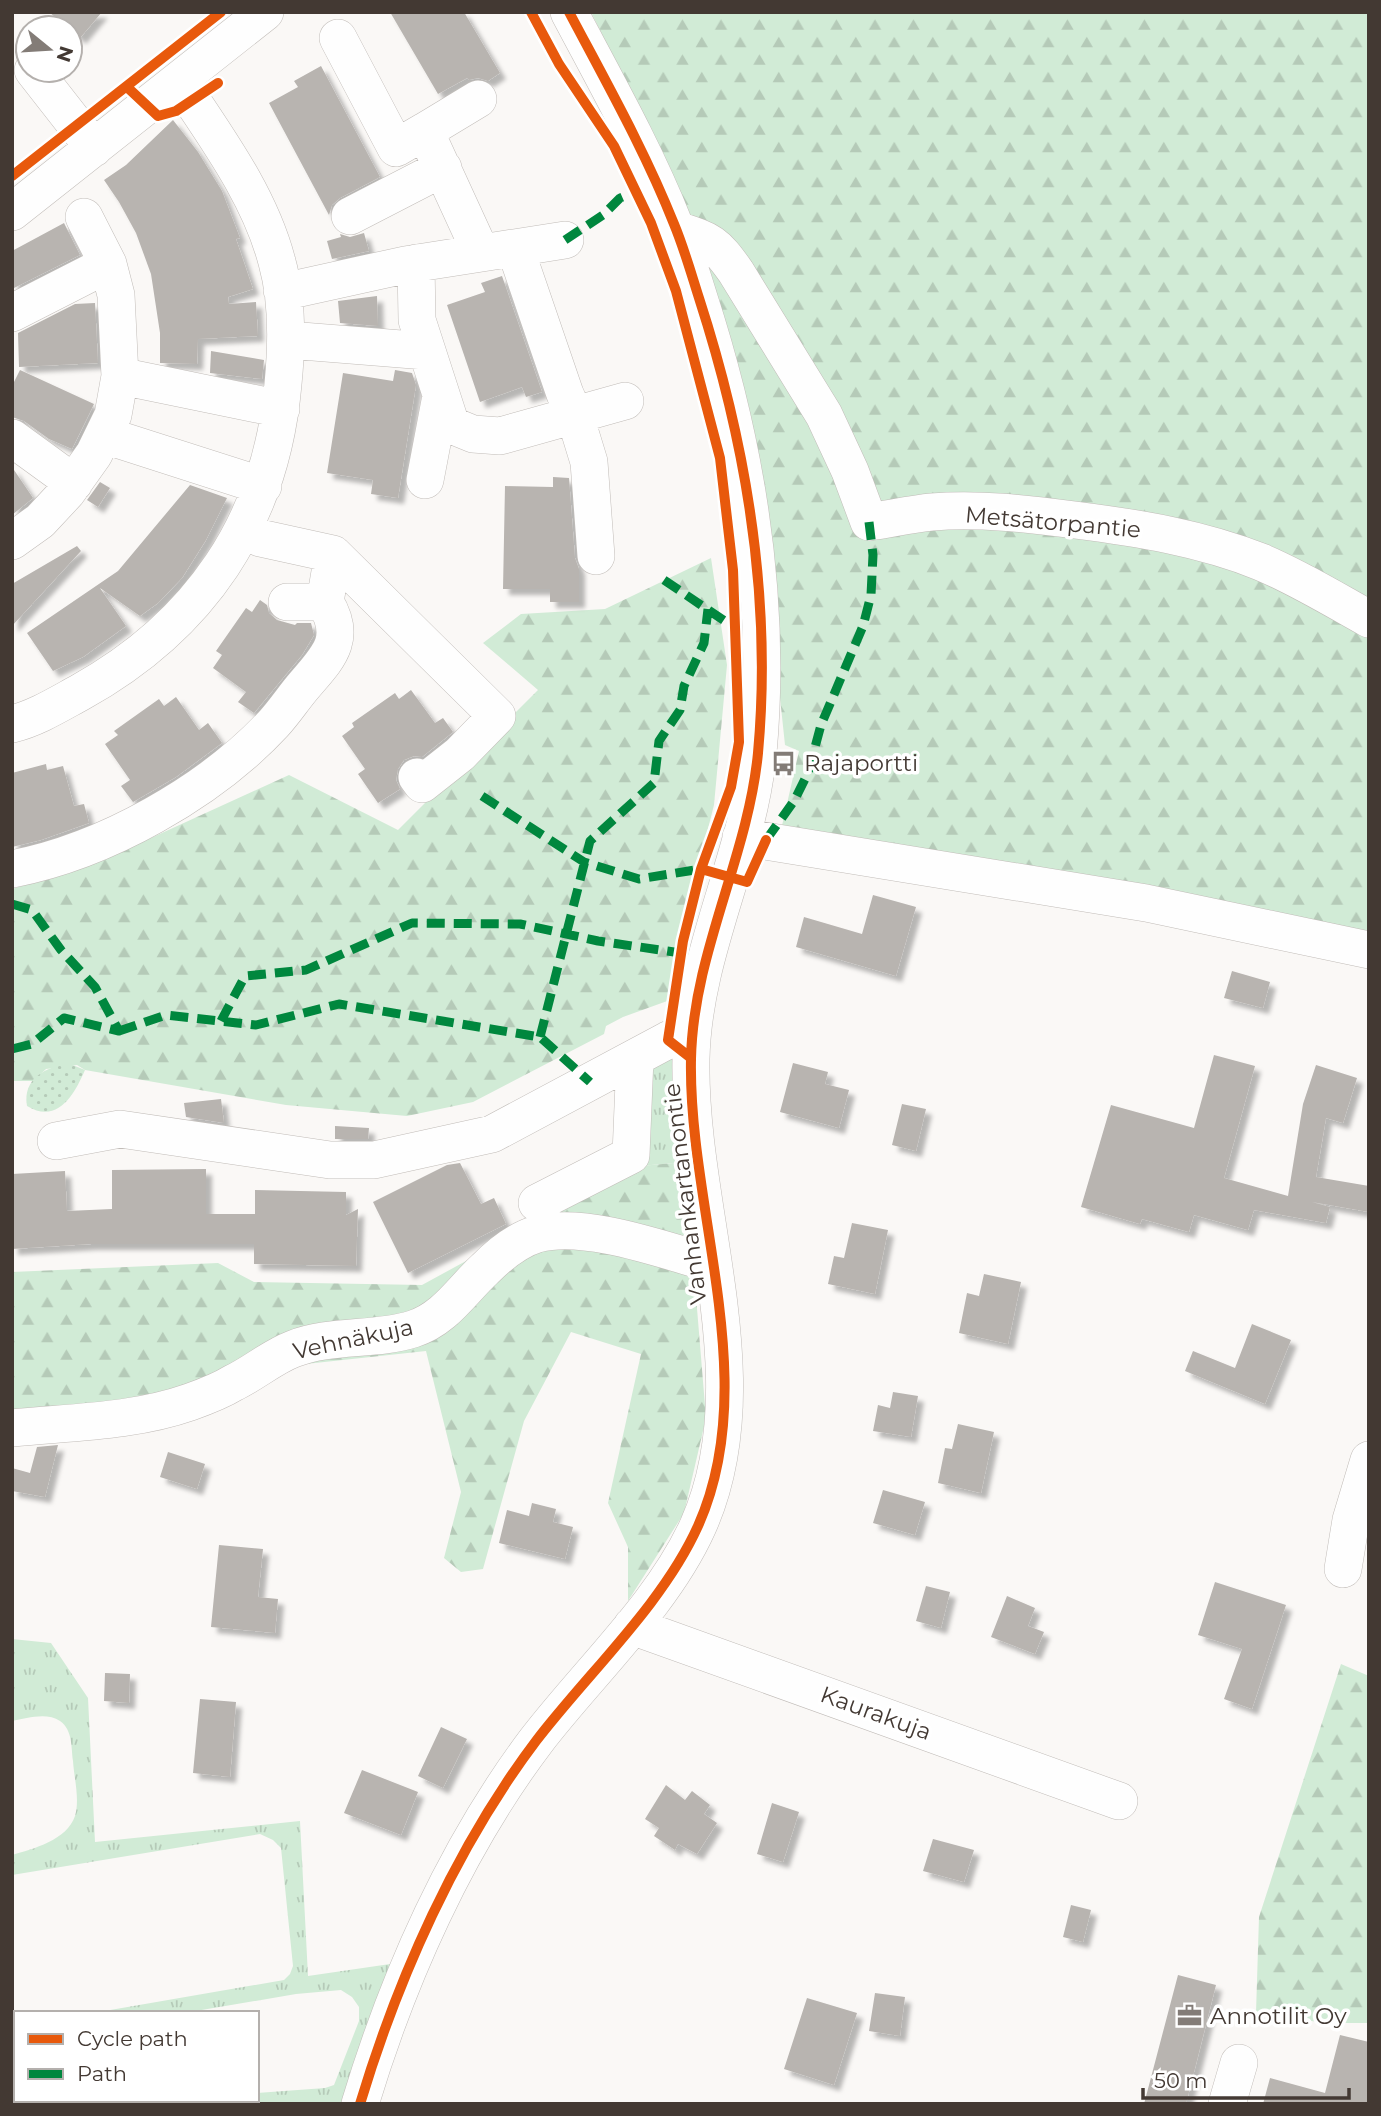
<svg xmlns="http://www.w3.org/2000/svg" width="1381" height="2116" font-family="Montserrat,sans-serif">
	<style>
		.grass { fill: url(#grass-tufts) }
		.forest { fill: url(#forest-firs) }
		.park { fill: url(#park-dots) }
		.building { fill: #b8b4b0; filter: url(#shadow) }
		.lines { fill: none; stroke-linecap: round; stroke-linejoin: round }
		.minor-casing { stroke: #c1bcb8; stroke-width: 38 }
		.minor { stroke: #fefefe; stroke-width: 37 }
		.quiet { stroke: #00873e; stroke-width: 9; stroke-dasharray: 18 9; stroke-linecap: butt }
		.cycleway-casing { stroke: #fff; stroke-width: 15 }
		.cycleway { stroke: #e8590c; stroke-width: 10 }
		.labels { text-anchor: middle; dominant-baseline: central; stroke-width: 7; stroke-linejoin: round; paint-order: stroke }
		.street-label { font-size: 23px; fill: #433933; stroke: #fff }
		.poi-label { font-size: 23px; fill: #433933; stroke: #fff; text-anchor: start }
	</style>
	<defs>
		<pattern id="grass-tufts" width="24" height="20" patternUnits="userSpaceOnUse" patternTransform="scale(1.75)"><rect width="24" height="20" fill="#d1ebd6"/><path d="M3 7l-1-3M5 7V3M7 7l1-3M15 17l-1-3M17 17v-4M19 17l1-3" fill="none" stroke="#b5cab8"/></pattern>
		<pattern id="forest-firs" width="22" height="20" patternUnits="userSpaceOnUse" patternTransform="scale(1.75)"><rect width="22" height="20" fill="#d1ebd6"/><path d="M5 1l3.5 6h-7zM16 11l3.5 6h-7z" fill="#b5cab8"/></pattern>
		<pattern id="park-dots" width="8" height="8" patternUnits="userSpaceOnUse" patternTransform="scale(1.75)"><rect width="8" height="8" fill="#d1ebd6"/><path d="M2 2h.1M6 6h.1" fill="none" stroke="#b5cab8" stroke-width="1.8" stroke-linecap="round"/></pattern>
		<filter id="shadow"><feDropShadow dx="6" dy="6" stdDeviation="2" flood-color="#0004"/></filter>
	</defs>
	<rect width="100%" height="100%" fill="#faf8f6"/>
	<!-- grass -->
	<path class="grass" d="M670 1057 679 1069 685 1162 640 1166 641 1070Z
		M12 1639 51 1643 88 1698 95 1842 300 1821 308 1976 397 1963 344 2104H209L218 2100H257V2093L325 2088 334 2085 359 2021V2007L352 1997 341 1990 296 1994 184 2013H93L284 1980 290 1974 293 1966 281 1848 273 1840 260 1834 12 1875V1855C33 1849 67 1840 75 1816 80 1799 74 1778 73 1761 71 1748 73 1730 60 1721 47 1712 27 1718 12 1721Z"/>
	<!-- forest -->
	<path class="forest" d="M591 12H1369V940L781 830 799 751 785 745 778 679 640 112Z
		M711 558 727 665 714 805 680 939 670 1000 623 1017 606 1026 604 1034 473 1102 407 1116 286 1105 85 1070 77 1065 46 1069 33 1081H12V889L94 864 289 775 398 830 538 690 483 643 521 614 605 609Z
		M685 1162 706 1418 684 1513 628 1601V1547L608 1503 641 1354 571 1332 524 1421 483 1569 461 1572 444 1558 461 1492 426 1351 278 1367 12 1443V1272L218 1263 254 1282 422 1285 640 1166Z
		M1341 1664 1369 1676V2023H1325L1256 2013 1259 1917Z"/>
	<!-- park -->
	<path class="park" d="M70 1064 85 1070C75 1093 58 1125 27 1106 22 1079 46 1066 70 1064Z"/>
	<!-- building -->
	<path class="building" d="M49 12H102L80 38Z
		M390 12H464L500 73 488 81 478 78 469 80 467 78 438 94Z
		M321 66 380 177 340 198 332 205 329 215 269 103 298 87 294 81Z
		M173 120 198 152 222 191 240 238 236 239 253 289 228 297 229 304 256 302 258 336 198 339 197 364 160 363V333L151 274 136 233 119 202 104 180 126 165Z
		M64 223 80 255 12 289V251Z
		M364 233 369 251 332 259 327 241 341 237 340 234 350 237Z
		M502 276 542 392 526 397 522 387 480 402 447 305 485 292 481 283Z
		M377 296 378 326 340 323 338 301Z
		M95 303 98 363 19 367 18 333 75 304Z
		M211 351 264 360 262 379 210 373Z
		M20 370 94 404 72 449 49 439 24 421 12 417V386Z
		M395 370 412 373 416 385 398 498 371 494 373 480 327 473 343 373 393 381Z
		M12 467 33 498 12 515Z
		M553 477 569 478 575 558 579 569V602H550V589H503L505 486 553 487Z
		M100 482 110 488 98 507 87 500Z
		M190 485 227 498 206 540 182 578 158 603 140 616 100 588 126 626 83 657 53 671 27 633 118 571Z
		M77 546 81 551 12 626V584Z
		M260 600 267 605 269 613 277 620 295 625 297 623H311L314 635 302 655 254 713 238 702 246 692 213 668 222 655 216 651 246 608 252 612Z
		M411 690 435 723 443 718 453 732 422 757 414 756 404 760 398 769 396 780 400 789 378 803 358 774 365 769 342 736 354 727 352 723 395 693 399 699Z
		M176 697 199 730 208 723 222 743 176 777 133 802 121 786 130 780 105 744 118 735 114 731 159 699 164 706Z
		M46 764 47 770 63 766 74 806 84 804 89 823 41 840 12 847V773Z
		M873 895 916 907 896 976 796 947 804 917 862 934Z
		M1232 971 1270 982 1263 1008 1224 998Z
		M1214 1055 1255 1066 1224 1178 1288 1196 1303 1104 1316 1065 1357 1078 1343 1123 1326 1118 1316 1177 1369 1186V1212L1312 1202 1330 1207 1326 1223 1254 1210 1248 1230 1194 1215 1189 1232 1142 1219 1140 1224 1081 1207 1111 1105 1194 1128Z
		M793 1063 828 1072 825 1084 849 1090 839 1128 780 1112Z
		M221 1099 224 1123 186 1117 184 1103Z
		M902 1104 926 1109 916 1151 892 1145Z
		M335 1126 369 1128 368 1139H335Z
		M460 1163 481 1204 494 1198 506 1224 408 1273 373 1202 447 1165Z
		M206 1169V1214H255V1190L346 1192V1215L358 1209 356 1266 254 1264V1244H91L12 1249V1174L65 1171 67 1211 112 1209V1170Z
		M852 1223 888 1230 875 1294 828 1284 834 1256 844 1258Z
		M984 1274 1021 1282 1008 1344 959 1333 967 1293 979 1296Z
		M1252 1324 1291 1340 1265 1404 1185 1371 1193 1351 1235 1368Z
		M893 1392 918 1396 911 1437 873 1431 878 1405 890 1408Z
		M958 1424 994 1432 981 1493 938 1483 945 1448 952 1449Z
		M58 1445 45 1497 12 1491V1468L30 1473 37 1447Z
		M168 1452 205 1464 197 1489 160 1477Z
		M883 1490 925 1502 915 1535 873 1523Z
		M532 1503 556 1509 553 1522 573 1527 565 1559 499 1543 507 1510 529 1516Z
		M219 1545 263 1549 258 1597 278 1599 275 1633 211 1627Z
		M1215 1582 1286 1605 1252 1709 1224 1699 1242 1649 1198 1635Z
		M926 1586 950 1592 941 1628 916 1621Z
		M1007 1596 1035 1608 1028 1626 1044 1632 1035 1654 991 1637Z
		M105 1673 130 1674 129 1703 104 1701Z
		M200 1699 236 1702 230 1777 193 1773Z
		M441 1727 467 1739 443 1788 418 1776Z
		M362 1770 418 1792 401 1835 344 1813Z
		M666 1785 685 1800 692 1791 710 1805 704 1814 717 1823 697 1854 678 1844 675 1850 654 1836 659 1828 645 1819Z
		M772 1803 799 1812 783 1862 757 1854Z
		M933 1839 974 1850 964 1882 923 1871Z
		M1071 1905 1091 1910 1083 1942 1063 1937Z
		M1178 1975 1216 1985 1186 2104H1144Z
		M875 1993 905 1997 900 2036 869 2031Z
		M807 1998 857 2013 834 2085 784 2069Z
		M1340 2035 1369 2042V2104H1263L1270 2078 1325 2093Z"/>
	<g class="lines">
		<defs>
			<path id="minor" d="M338 38 396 148 425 131
				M33 70 94 148
				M478 99 425 131 481 253
				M12 212 265 12
				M350 216 443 168
				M84 217 108 264 116 295 120 376 281 409
				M677 230C711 241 715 242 736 272L824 415 850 471 869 522C890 519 911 514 932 512 979 508 1028 514 1075 520 1138 528 1201 538 1261 562 1299 578 1333 599 1369 619
				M515 248 565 394 575 416 589 462 596 556
				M416 263 417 320 451 425 473 434 500 436 625 401
				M282 290 296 289 405 265 565 240
				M12 313 108 264
				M287 342 301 341 426 351
				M104 435 263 486
				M12 438 74 483
				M425 480 441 396
				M244 529 260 538 333 554 497 716 460 754 422 784 417 777
				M12 541 40 521 67 492 94 454 113 415 120 376
				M287 602H325
				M12 724C36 718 57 705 79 693 200 626 271 522 283 384 287 344 288 301 277 262 260 196 216 137 179 81
				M741 837 1146 903 1369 950
				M12 869C105 851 210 792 274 723 284 712 292 700 301 689 326 659 349 641 325 602L333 554
				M56 1141 120 1129 330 1160H374L492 1134 668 1040 693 1029
				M537 1203 631 1155 635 1058
				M12 1428C72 1422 133 1422 190 1402 204 1397 220 1391 233 1383 254 1373 272 1357 293 1349 330 1334 375 1341 413 1329 445 1319 462 1290 485 1269 499 1255 517 1240 537 1234 586 1221 666 1251 713 1264
				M1343 1569 1351 1520 1369 1460
				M632 1626 1119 1801
				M360 2104C398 1978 456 1847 536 1741 588 1673 663 1604 698 1526 763 1381 688 1210 691 1059 693 953 748 857 758 753 772 600 746 443 699 298 691 273 684 248 674 224 645 151 606 82 569 12
				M1227 2104 1239 2063"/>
		</defs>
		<!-- minor casing -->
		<use href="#minor" class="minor-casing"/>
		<!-- minor -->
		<use href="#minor" class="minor"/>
		<!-- quiet -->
		<path class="quiet" d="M565 240 603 215 620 198 636 191
			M664 580 735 628
			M482 796 584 862 639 879 701 869
			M766 840 794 801 808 773 821 725 863 626 871 595 873 555 869 522
			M12 904 32 910 61 950 95 987 119 1031 64 1018 32 1044 12 1049
			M221 1021 245 976 306 970 412 923 520 924 598 941 681 953
			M119 1031 166 1015 256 1025 339 1004 540 1037 590 1082
			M540 1037 590 841 654 783 659 741 680 710 684 686 704 643 708 609"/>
		<defs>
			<path id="cycleway" d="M531 12 559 64 614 146 651 223 676 291 720 458 733 570 739 742 731 787 701 869 683 941 668 1040 691 1058
				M127 87 158 116 176 111 218 83
				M12 176 221 12
				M701 869 747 882 766 840
				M360 2104C398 1978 456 1847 536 1741 588 1673 663 1604 698 1526 763 1381 688 1210 691 1059 693 953 748 857 758 753 772 600 746 443 699 298 691 273 684 248 674 224 645 151 606 82 569 12"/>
		</defs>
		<!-- cycleway casing -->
		<use href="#cycleway" class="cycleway-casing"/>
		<!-- cycleway -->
		<use href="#cycleway" class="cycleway"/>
	</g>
	<!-- icons -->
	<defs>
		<symbol id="bus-bare" viewBox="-9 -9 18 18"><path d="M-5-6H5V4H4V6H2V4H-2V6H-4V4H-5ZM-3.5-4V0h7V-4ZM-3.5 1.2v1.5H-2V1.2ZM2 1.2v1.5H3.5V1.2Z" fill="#837c77" stroke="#fff" stroke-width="2.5" paint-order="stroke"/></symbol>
		<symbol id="office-bare" viewBox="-9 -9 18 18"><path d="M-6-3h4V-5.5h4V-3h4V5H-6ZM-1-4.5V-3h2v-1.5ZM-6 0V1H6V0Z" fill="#837c77" stroke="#fff" stroke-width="2.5" paint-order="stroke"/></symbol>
	</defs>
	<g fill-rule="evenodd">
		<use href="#bus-bare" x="766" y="746" width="35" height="35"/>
		<use href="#office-bare" x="1172" y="1998" width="35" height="35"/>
	</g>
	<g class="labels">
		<!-- street labels -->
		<g class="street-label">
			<text transform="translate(1053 522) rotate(5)">Metsätorpantie</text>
			<text transform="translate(685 1194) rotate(-97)">Vanhankartanontie</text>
			<text transform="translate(353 1339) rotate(-12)">Vehnäkuja</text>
			<text transform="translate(876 1713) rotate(20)">Kaurakuja</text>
		</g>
		<!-- poi labels -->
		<g class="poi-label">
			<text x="804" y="763">Rajaportti</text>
			<text x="1210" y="2016">Annotilit Oy</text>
		</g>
	</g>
	<!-- border -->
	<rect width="1381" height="2116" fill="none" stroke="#433933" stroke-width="28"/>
	<!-- legend -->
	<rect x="14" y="2011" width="245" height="91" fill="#ffffff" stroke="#b4b0ad" stroke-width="2"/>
	<rect x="28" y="2034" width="35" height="10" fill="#e8590c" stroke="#b4b0ad" stroke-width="2"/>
	<text x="77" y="2046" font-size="21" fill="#433933">Cycle path</text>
	<rect x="28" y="2069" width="35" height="10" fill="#00873e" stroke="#b4b0ad" stroke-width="2"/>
	<text x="77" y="2081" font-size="21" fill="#433933">Path</text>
	<!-- north arrow -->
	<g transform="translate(49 49) rotate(108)"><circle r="33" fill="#ffffff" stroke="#b4b0ad" stroke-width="2"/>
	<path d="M0-5L12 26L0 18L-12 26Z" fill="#837c77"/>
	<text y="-10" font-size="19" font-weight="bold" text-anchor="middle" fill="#433933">N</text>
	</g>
	<!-- scale -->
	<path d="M1143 2088v10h206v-10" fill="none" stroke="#433933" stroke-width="3.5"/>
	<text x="1154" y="2088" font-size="21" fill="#433933" stroke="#ffffff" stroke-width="5" paint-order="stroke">50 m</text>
</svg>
